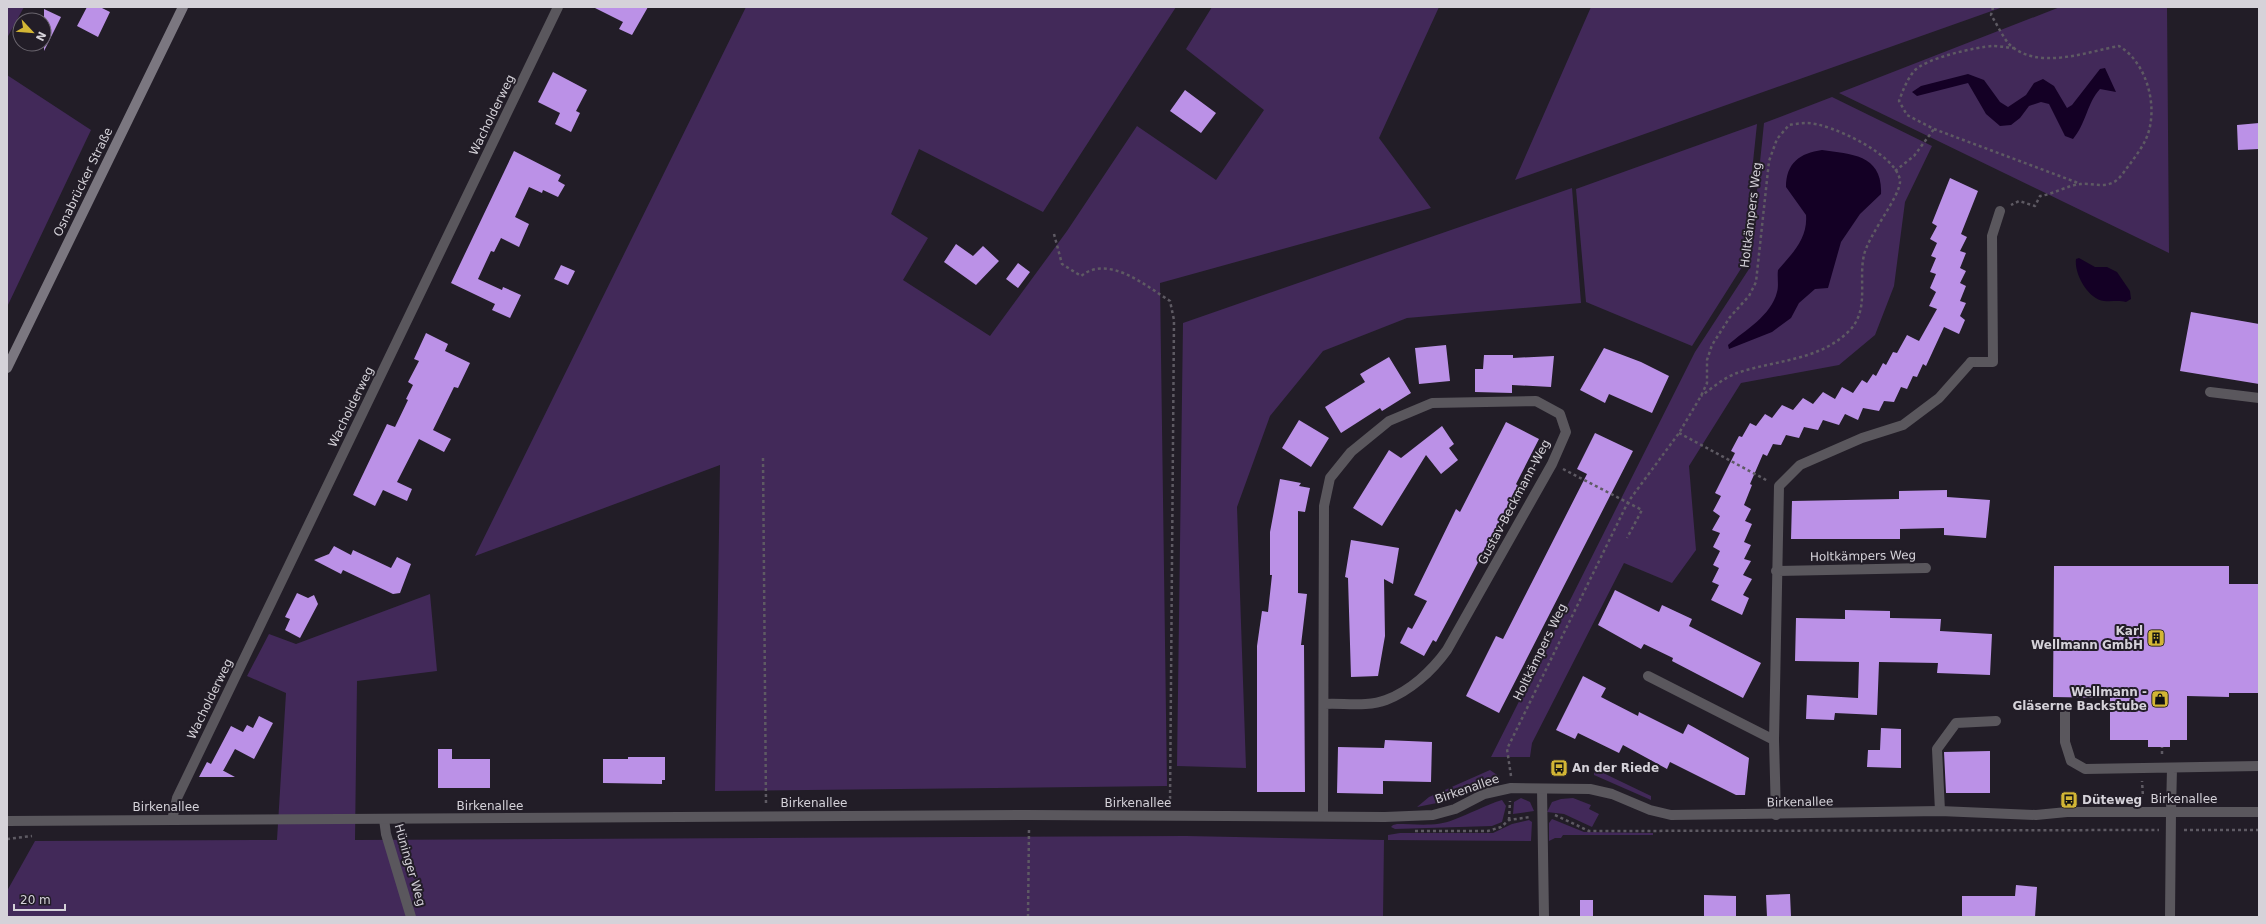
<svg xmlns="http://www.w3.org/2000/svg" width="2266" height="924" font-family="'DejaVu Sans',sans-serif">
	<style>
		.green { fill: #422959 }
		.water { fill: #140025 }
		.building { fill: #bb91e7 }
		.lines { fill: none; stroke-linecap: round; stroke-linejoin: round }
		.path { stroke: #5e5a63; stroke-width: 2.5; stroke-dasharray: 3 3; stroke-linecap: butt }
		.service { stroke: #5a575d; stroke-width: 10 }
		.minor { stroke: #5a575d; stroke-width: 10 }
		.tertiary { stroke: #5a575d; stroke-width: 10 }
		.secondary { stroke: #7b7780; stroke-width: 10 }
		.labels { text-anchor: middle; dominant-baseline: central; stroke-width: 4; stroke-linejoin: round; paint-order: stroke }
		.street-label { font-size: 12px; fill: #d5d2d9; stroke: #221d27 }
		.poi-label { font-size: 12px; font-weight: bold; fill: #d5d2d9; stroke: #221d27; text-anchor: end }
	</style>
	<rect width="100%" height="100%" fill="#221d27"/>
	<!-- green -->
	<path class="green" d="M7 7H24L7 38Z
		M746 7H1176L1043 212 919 149 891 214 928 238 903 280 990 336 1067 231 1137 126 1216 180 1264 110 1186 49 1212 7H1439L1379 138 1431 208 1160 283 1167 786 715 791 720 465 475 556Z
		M1591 7H2003L1515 180Z
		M2060 7H2167L2169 253 1839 93Z
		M7 75 91 130 7 307Z
		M1832 97 1932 146 1905 202 1894 286 1875 335 1839 365 1741 383 1689 466 1696 550 1672 583 1624 563 1532 743 1530 757H1491L1695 352 1749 269 1764 123Z
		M1757 124 1742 267 1692 346 1586 302 1576 189Z
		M1572 188 1581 303 1407 318 1323 351 1270 416 1237 507 1246 768 1177 766 1183 323Z
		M430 594 437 671 357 681 355 840 1186 836 1384 840 1383 917H7V891L35 841 277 840 286 693 247 676 269 634 296 644Z
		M1490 770 1500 777 1447 801 1417 807 1429 797Z
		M1597 770 1651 796V800L1594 775V771Z
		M1521 798 1530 802 1534 811 1513 814 1514 802Z
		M1573 798 1591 805 1589 809 1599 814 1592 827 1564 814 1547 812 1552 802 1561 799Z
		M1502 800 1506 806 1502 822 1492 826 1395 829 1391 827 1393 825 1397 824C1415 824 1437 827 1453 820 1470 814 1485 805 1502 800Z
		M1552 819 1584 832 1653 833V835H1563L1561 838H1555L1549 841V823Z
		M1529 820 1532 822 1531 841 1388 840V835L1400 833H1493L1512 824Z"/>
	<!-- water -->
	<path class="water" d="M2105 68 2116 92 2100 89C2087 103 2086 124 2073 139L2065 136 2049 104 2041 102 2029 106 2020 118 2011 125 2000 126 1986 114 1968 83 1917 96 1912 92 1921 86 1968 74 1984 80 2000 102 2008 107 2026 95 2034 83 2043 79 2054 86 2067 108 2072 105 2100 69Z
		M1822 150C1852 154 1883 155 1881 194L1860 214 1841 242 1828 288 1815 289 1799 303 1791 318 1772 332 1729 349 1728 345C1745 330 1771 316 1777 292 1779 286 1777 277 1778 270 1792 254 1808 238 1806 215L1786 187C1786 163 1800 153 1822 150Z
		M2079 258 2095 267H2107L2117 272 2130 291 2131 299 2126 302C2118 300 2111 302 2104 301 2088 299 2074 274 2076 259Z"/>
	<!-- building -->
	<path class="building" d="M87 7H100L110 12 98 37 77 26Z
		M593 7H648L632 35 619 29 623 22Z
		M44 9 61 17 44 51Z
		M553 72 587 90 576 111 580 113 571 132 555 124 560 113 538 102Z
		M1185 90 1216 113 1201 133 1170 111Z
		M2259 123V149L2238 150 2237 125Z
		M514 151 561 175 558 181 565 185 558 197 543 190 542 193 529 187 515 217 529 224 519 247 501 238 494 252 491 251 478 279 502 290 503 287 521 295 510 318 492 310 495 304 451 283Z
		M1950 178 1978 191 1961 234 1967 237 1960 251 1966 253 1960 268 1966 271 1960 283 1966 286 1960 301 1966 303 1960 316 1965 320 1959 334 1944 327 1926 366 1923 364 1917 377 1913 376 1907 389 1901 387 1894 402 1884 401 1879 411 1863 408 1858 420 1845 414 1839 425 1823 420 1818 430 1804 427 1799 438 1786 435 1781 445 1773 444 1767 456 1763 454 1750 484 1752 485 1744 505 1751 509 1745 521 1752 524 1744 542 1751 545 1744 559 1751 561 1743 575 1752 579 1743 595 1749 598 1742 615 1711 600 1719 585 1712 582 1719 568 1713 565 1720 551 1713 547 1720 533 1712 530 1720 516 1713 511 1721 496 1715 493 1735 453 1731 451 1739 436 1742 437 1750 423 1756 426 1765 414 1772 418 1782 405 1793 410 1803 398 1813 404 1823 392 1835 399 1842 387 1853 393 1862 380 1867 383 1873 374 1876 376 1883 363 1886 365 1893 352 1897 353 1907 335 1919 341 1937 309 1929 306 1936 292 1930 288 1936 274 1930 272 1936 258 1931 256 1937 243 1930 239 1937 226 1932 223Z
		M956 244 973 256 983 246 999 261 976 285 944 262Z
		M1018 263 1030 272 1018 288 1006 279Z
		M561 265 575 271 568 285 554 279Z
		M2191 312 2259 324V384L2180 371Z
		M426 333 448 344 445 351 470 363 458 388 454 387 433 430 451 439 444 452 419 439 397 482 412 489 407 501 383 490 375 506 353 495 387 424 395 427 408 400 406 399 413 385 408 382 419 361 414 359Z
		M1446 345 1450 381 1419 384 1415 348Z
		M1604 348 1641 362 1669 376 1652 413 1609 394 1605 403 1580 390Z
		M1484 355H1513V358L1554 356 1551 387 1512 385V393L1475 392V369H1483Z
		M1389 357 1411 393 1382 411 1380 408 1341 433 1325 407 1365 382 1360 374Z
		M1299 420 1329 438 1311 467 1282 448Z
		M1506 422 1539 439 1516 484 1518 486 1450 616 1436 642 1433 640 1424 656 1400 643 1408 627 1412 629 1427 601 1414 595 1456 509 1460 512Z
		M1442 426 1454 444 1449 448 1458 460 1441 474 1426 455 1382 526 1353 508 1389 450 1401 458Z
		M1595 433 1633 451 1499 713 1466 696 1496 636 1503 639 1587 474 1577 469Z
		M1280 479 1301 483 1299 486 1310 488 1305 512 1298 511V593L1307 594 1301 645H1304L1305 792H1257V646L1262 611 1268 612 1272 575H1270V532Z
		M1947 490V497L1990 500 1986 538 1944 535V528L1900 529V539H1791L1792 501 1899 499V491Z
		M1351 540 1399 548 1393 584 1384 579 1385 636 1378 676 1351 677 1348 578 1345 577Z
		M334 546 351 555 353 550 391 568 397 557 411 564 400 593 393 594 343 570 341 574 314 560 329 554Z
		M2054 566H2229V584H2259V693H2229V697L2187 696V740H2170V747H2148V740H2110V698L2053 697Z
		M1615 590 1659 612 1662 605 1692 619 1689 626 1761 663 1743 698 1672 661 1673 658 1644 644 1641 649 1598 625Z
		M297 593 308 598 314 595 318 604 300 638 285 630 290 619 285 617Z
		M1845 610 1890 611V618L1941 619 1940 631 1992 634 1990 675 1937 673 1938 663 1879 662 1877 715 1835 713 1834 720 1806 719 1807 695 1858 698 1859 662 1795 661 1796 618 1845 619Z
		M1583 676 1606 688 1601 697 1638 716 1639 712 1683 734 1688 724 1749 758 1745 795H1736L1670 762 1667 769 1623 745 1619 753 1578 733 1575 739 1556 730Z
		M259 716 273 723 254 759 235 749 223 771 222 770 235 777H199L207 762 211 764 231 726 243 732 247 725 253 728Z
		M1881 728 1901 729V768L1867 767 1868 750H1880Z
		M1385 740 1432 742 1431 782 1383 781V794L1337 793 1338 747 1384 748Z
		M438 749H452V759H490V788H438Z
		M1990 751V793H1946L1944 752Z
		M628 757H665V780H662V784L603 783V759H628Z
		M2016 885 2037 887 2035 917H1962V896H2015Z
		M1790 894 1791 917H1767L1766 895Z
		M1704 895 1736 896V917H1704Z
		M1580 900H1593V917H1580Z"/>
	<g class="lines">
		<!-- path -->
		<path class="path" d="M1993 7 1991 15C1997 24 2002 36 2009 44 2037 71 2086 52 2119 46 2148 63 2160 111 2145 141 2141 149 2135 157 2130 164 2125 170 2121 178 2114 182 2104 188 2091 183 2081 184 2068 185 2054 194 2040 196L2035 206 2019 201 2011 205
			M2015 48C2008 48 2001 46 1993 46 1976 47 1926 58 1914 71 1907 80 1903 90 1899 101L1907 115 1934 129 2081 184
			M1895 171 1914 156 1934 129
			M1054 234 1062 264 1081 276C1109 254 1146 286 1170 301L1174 320 1170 804
			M1679 433 1768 481
			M763 458 766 804
			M1563 469 1642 510 1627 538
			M2162 754V747
			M1511 776 1507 749 1628 502 1679 433 1701 396 1707 383V360L1712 345 1730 317 1749 296 1756 282 1769 161 1777 139 1789 125C1795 124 1801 123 1807 123 1830 123 1900 156 1900 182 1899 198 1869 234 1864 255 1858 281 1870 310 1849 331 1819 361 1775 360 1737 373 1725 377 1712 388 1701 396
			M2140 797H2143L2142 781
			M1555 815 1589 831 2159 830
			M1509 820 1510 801
			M2184 830H2259
			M1415 831H1488L1501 827 1509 820 1530 817
			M7 839 32 836
			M1028 917 1029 828"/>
		<!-- service -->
		<path class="service" d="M1971 362H1993L1992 236 2000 211
			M2210 392 2259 398
			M2065 708V742L2071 761 2085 769 2259 766
			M1940 811 1937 749 1956 723 1996 721
			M2171 812 2172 768"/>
		<!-- minor -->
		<path class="minor" d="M1776 571 1926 568
			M1648 676 1774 740
			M1542 789 1544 917
			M1323 815 1324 506 1330 478 1351 452 1389 421 1432 403 1536 401 1560 414 1566 432 1552 464 1447 650C1432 671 1410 691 1386 700 1368 707 1344 703 1325 704
			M1776 815 1774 740 1779 486 1800 465 1862 438 1903 425 1939 398 1971 362
			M384 819 386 834 411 917
			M172 820 177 798 558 7
			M2170 917 2171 812"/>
		<!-- tertiary -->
		<path class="tertiary" d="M7 821 1029 815 1385 817 1433 815 1455 809 1484 794 1511 788 1590 789 1612 794 1650 810 1671 815 1940 811 2036 815 2067 812H2259"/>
		<!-- secondary -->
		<path class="secondary" d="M7 368 183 7"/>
	</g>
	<!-- icons -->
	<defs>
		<symbol id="building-square" viewBox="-11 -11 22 22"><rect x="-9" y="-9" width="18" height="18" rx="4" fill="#d3b635" stroke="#221d27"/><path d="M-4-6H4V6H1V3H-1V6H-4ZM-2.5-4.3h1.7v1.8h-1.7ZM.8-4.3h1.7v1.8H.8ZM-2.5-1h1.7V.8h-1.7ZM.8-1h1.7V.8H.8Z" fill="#111"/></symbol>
		<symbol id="shop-square" viewBox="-11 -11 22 22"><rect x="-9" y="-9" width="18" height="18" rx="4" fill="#d3b635" stroke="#221d27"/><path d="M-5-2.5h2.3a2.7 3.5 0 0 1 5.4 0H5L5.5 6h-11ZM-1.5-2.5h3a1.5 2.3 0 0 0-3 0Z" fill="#111"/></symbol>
		<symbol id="bus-square" viewBox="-11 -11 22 22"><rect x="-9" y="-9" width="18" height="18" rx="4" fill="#d3b635" stroke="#221d27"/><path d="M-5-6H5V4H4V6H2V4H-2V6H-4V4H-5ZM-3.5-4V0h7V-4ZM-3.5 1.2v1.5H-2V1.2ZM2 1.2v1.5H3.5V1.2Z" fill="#111"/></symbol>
	</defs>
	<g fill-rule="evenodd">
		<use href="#building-square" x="2146" y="628" width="20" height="20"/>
		<use href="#shop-square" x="2150" y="689" width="20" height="20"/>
		<use href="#bus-square" x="1549" y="758" width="20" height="20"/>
		<use href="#bus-square" x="2059" y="790" width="20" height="20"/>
	</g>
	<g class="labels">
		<!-- street labels -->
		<g class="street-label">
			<text transform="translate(492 115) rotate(-64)">Wacholderweg</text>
			<text transform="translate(83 182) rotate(-64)">Osnabrücker Straße</text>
			<text transform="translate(1751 215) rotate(-83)">Holtkämpers Weg</text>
			<text transform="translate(351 407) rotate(-64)">Wacholderweg</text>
			<text transform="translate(1514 502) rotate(-62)">Gustav-Beckmann-Weg</text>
			<text transform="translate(1863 556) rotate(-1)">Holtkämpers Weg</text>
			<text transform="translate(1540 652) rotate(-64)">Holtkämpers Weg</text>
			<text transform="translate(210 699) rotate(-64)">Wacholderweg</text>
			<text transform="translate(1467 789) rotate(-19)">Birkenallee</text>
			<text x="2184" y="799">Birkenallee</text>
			<text transform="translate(1800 802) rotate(-1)">Birkenallee</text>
			<text x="814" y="803">Birkenallee</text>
			<text x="1138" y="803">Birkenallee</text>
			<text x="490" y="806">Birkenallee</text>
			<text x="166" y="807">Birkenallee</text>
			<text transform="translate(410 865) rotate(74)">Hüninger Weg</text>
		</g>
		<!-- poi labels -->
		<g class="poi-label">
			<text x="2143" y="631">Karl<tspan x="2143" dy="14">Wellmann GmbH</tspan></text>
			<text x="2147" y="692">Wellmann -<tspan x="2147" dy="14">Gläserne Backstube</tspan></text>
			<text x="1572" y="768" text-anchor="start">An der Riede</text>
			<text x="2082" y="800" text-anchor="start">Düteweg</text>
		</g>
	</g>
	<!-- border -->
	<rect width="2266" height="924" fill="none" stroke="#d5d2d9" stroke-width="16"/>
	<!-- north arrow -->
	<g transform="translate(32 32) rotate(116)"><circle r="19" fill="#221d27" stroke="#6a656e"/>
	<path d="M0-3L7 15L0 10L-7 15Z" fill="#d3b635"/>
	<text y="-6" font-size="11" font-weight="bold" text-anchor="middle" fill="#d5d2d9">N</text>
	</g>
	<!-- scale -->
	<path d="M14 904v6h51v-6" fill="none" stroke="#d5d2d9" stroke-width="2"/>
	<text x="20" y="904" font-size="12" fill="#d5d2d9" stroke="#221d27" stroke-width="3" paint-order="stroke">20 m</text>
</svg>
